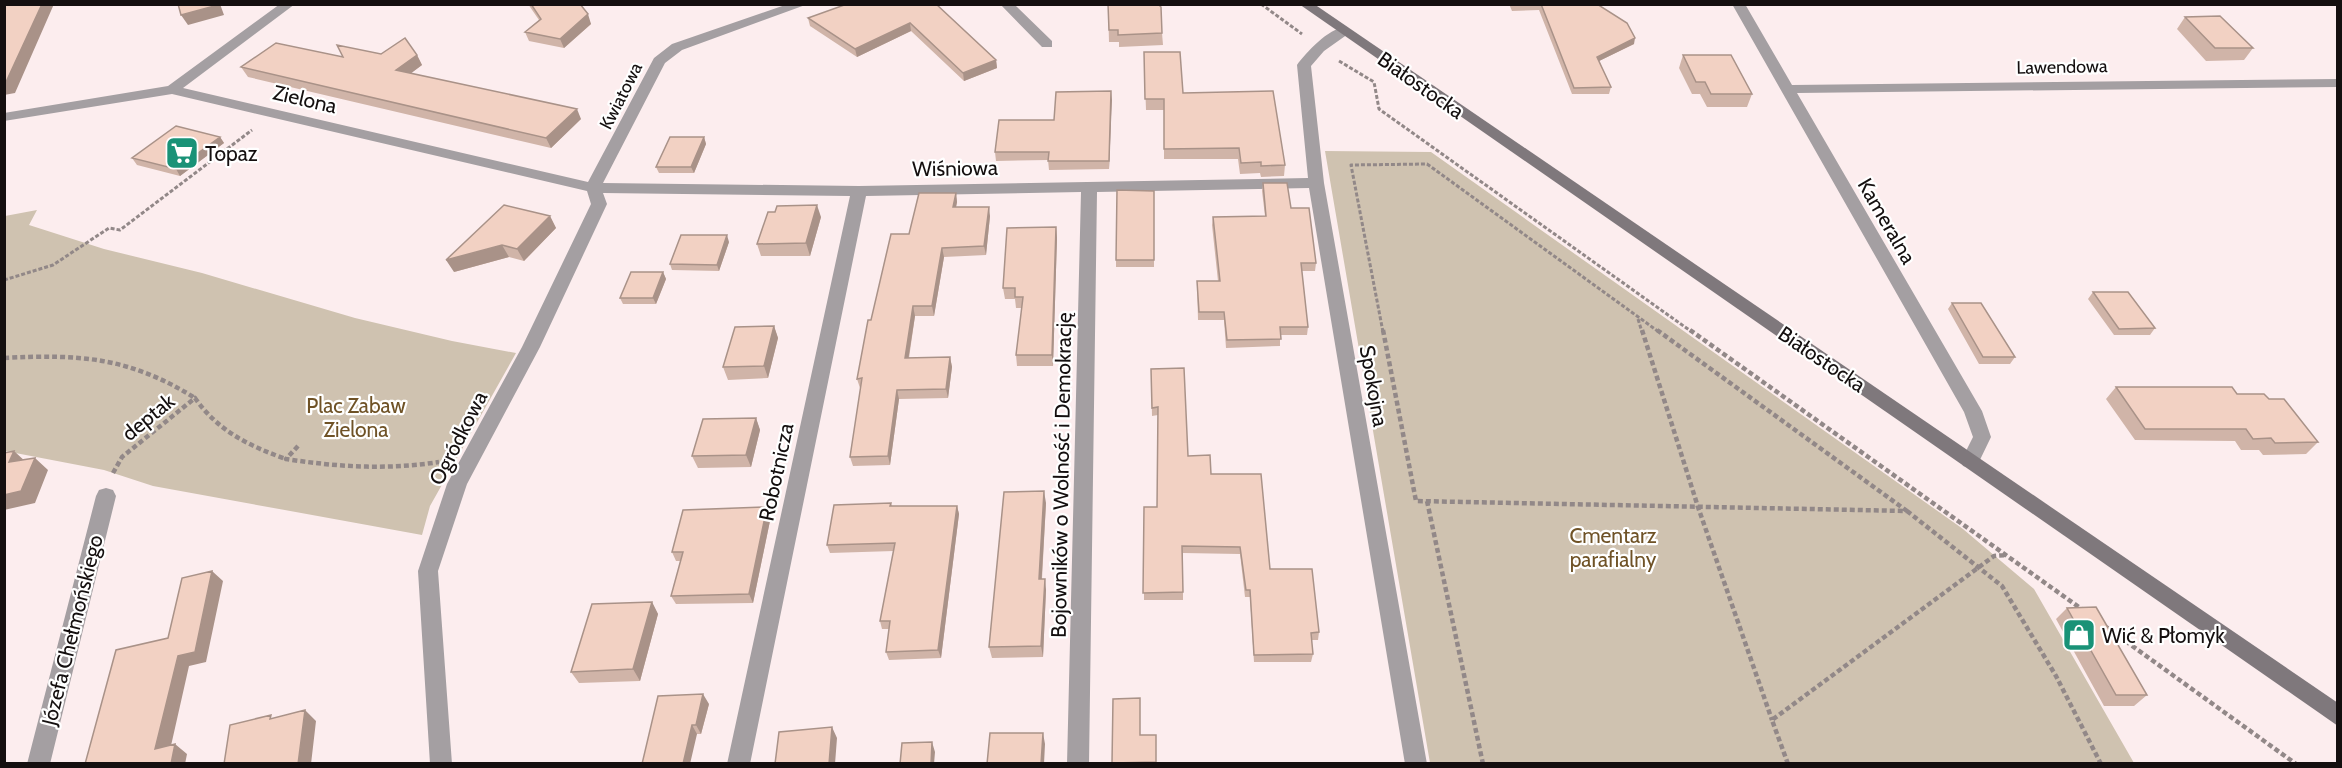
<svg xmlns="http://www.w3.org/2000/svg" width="2342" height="768" font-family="Cabin,sans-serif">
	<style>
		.green { fill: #cfc2b0 }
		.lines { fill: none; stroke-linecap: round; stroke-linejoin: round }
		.path-far1 { stroke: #928888; stroke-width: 3; stroke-dasharray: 4 2; stroke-linecap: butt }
		.path { stroke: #928888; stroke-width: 4.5; stroke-dasharray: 5 3; stroke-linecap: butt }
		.street { fill: #a49fa2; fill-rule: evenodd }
		.secondary { fill: #7f787c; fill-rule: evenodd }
		.wall { fill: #d0b4a8 }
		.shaded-wall { fill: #a99288 }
		.building { fill: #f2d1c3; stroke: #a99288; stroke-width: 1.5 }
		.labels { text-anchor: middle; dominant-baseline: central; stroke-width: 4.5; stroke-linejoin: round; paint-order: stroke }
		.far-street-label { font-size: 18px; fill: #140f0f; stroke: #fff }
		.street-label { font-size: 21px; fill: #140f0f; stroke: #fff }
		.poi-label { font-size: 21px; fill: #140f0f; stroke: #fff; text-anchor: start }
		.park-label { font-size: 21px; fill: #6f5226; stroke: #fff }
	</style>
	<rect width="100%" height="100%" fill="#fcedee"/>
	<!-- green -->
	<path class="green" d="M1325 151 1431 152 1963 529 2034 589 2134 763H1430Z
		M37 210 29 225 104 249 202 273 355 318 452 341 516 353 430 506 422 535 153 486 104 470 5 451V216Z"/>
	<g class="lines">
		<!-- path-far1 -->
		<path class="path-far1" d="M1261 4 1302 34
			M1339 61 1374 82 1379 109 1692 332
			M4 280 53 265 109 228 120 230 252 130
			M1638 319 1642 332
			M1383 332 1351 165 1427 164 1659 332"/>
		<!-- path -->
		<path class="path" d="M1383 330 1416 501 1907 511
			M1642 330 1698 507 1772 720
			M1657 330 1907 511
			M1690 330 2083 610
			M4 358C80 354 129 357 195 398
			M298 446 286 459C338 467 387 470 439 462
			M113 473 122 457 195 398C218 431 249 446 286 459
			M1427 501 1483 764
			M1907 511 2002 586 2056 676 2101 764
			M2106 627 2296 764
			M1788 764 1772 720 1994 556 2006 555"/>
		<!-- street -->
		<path class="street" d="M280 4H295L183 88 588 182 654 58 672 44 788 4H808L682 50 665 63 603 183 859 186 1308 178 1297 65C1306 53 1332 24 1348 28V34L1324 51 1311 66 1324 183 1427 764H1405L1309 188 1097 192 1089 764H1067L1081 192 866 196 750 764H727L850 196 603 193 607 204 540 347 467 484 438 571 452 764H430L418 571 447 484 522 347 591 204 587 191 172 94 4 121V113L168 86Z
			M1000 4H1014L1052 41V47H1042Z
			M1732 4H1745L1792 85 2338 79V87L1797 93 1982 411 1991 437 1977 466 1970 468 1963 466 1961 461 1973 437 1964 412Z
			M106 488 113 490 116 496 50 764H27L96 496 99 490Z"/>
		<!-- secondary -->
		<path class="secondary" d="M1299 4H1314L2338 703V726Z"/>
	</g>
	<!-- wall -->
	<path class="wall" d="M528 4H580L591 24 564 48 529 41 525 32 539 20Z
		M936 4 996 60 997 68 964 81 911 31 857 57 810 26 808 18Z
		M1108 4 1162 33 1163 45 1119 47V42H1109Z
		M1509 4H1597L1634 44 1599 61 1611 87 1609 94H1572L1539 10 1512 11Z
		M2185 17 2253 48 2244 60 2206 61 2177 29Z
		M1144 52 1183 93 1285 165 1284 176 1261 177 1260 173 1240 174 1238 159H1164V110H1146Z
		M381 54 417 55 422 65 411 73 581 119 551 148 248 77 241 67Z
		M1683 55 1752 94 1747 107H1707L1700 94H1692L1679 68Z
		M1111 91 1109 169 1049 170 1048 160 996 161 995 152 1054 120Z
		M220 137 224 143 180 176 137 165 132 158Z
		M704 137 706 144 694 173H659L656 167Z
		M1263 183 1291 208 1316 263 1315 271H1302L1308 327 1307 335H1280V346L1226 348 1224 320H1198L1197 281H1218L1212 225 1213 217 1265 216 1262 191Z
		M1154 191V267H1116V260Z
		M956 193 957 202 956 207 990 216 986 255 944 257 934 316H915L909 358 950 357 952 367 948 398 899 399 890 465 853 466 850 457 861 388H860L857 379 871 320 909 234Z
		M550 216 556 228 524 261 509 257 454 272Z
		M821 217 810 256H761L757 244Z
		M1056 227 1057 238 1053 366H1017L1016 355 1022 308H1016L1015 299H1005L1003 288Z
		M729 242 719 271 672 270 670 264Z
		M663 272 666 279 656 304H623L620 298Z
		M2093 292 2155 328 2150 335H2114L2088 299Z
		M1952 303 2015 357 2010 364H1979L1948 309Z
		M774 326 778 338 768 378 728 380 723 367Z
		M1151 369 1188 456 1211 474 1270 569 1319 632 1318 640H1311L1313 654 1311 662H1254L1250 597H1245L1240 554 1183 553V600H1144V507H1157L1158 415 1152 416Z
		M2116 387 2269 399 2318 442 2306 454 2263 455 2259 450H2241L2235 441 2135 440 2106 399Z
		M756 418 760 430 751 467 698 468 692 456Z
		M891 503 892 506H957L959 514 941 658 889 660 886 652 889 629H882L880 621 894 551 830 553 827 545Z
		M1046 503 1042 579 1046 590 1043 657 992 658 989 647Z
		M767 507 771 516 753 603 676 604 671 596 681 561H676L672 552Z
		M652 602 658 614 640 681 579 683 571 672Z
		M2067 608 2147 695 2134 706H2104L2056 619Z
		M1113 699 1140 735H1156V764H1112Z
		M709 704 701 734H697L642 764Z"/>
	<!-- shaded-wall -->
	<path class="shaded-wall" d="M42 4H54L15 93 4 95V82Z
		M218 4H220L224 15 188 25 181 15Z
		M588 14 591 24 564 48 560 39Z
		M910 23 911 31 857 57 855 49Z
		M1635 38 1634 44 1595 63 1597 57Z
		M417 55 422 65 402 80 396 70Z
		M996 60 997 68 964 81 963 73Z
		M1111 91 1112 100 1109 169V161Z
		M577 109 581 119 551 148 546 138Z
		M220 137 224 143 180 176 176 169Z
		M704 137 706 144 694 173 691 167Z
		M956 193 957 202 954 217 953 207Z
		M817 205 821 217 810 256 806 243Z
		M989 207 990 216 986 255 984 246Z
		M550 216 556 228 524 261 517 249Z
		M1056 227 1057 238 1053 366 1052 355Z
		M727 235 729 242 719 271 717 265Z
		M502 245 509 257 454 272 446 260Z
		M942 248 944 257 934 316 932 306Z
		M663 272 666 279 656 304 653 298Z
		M913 306 915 316 907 367 905 358Z
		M774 326 778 338 768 378 764 366Z
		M950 357 952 367 948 398 946 389Z
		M897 390 899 399 890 465 888 456Z
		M756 418 760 430 751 467 746 455Z
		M14 451 27 463 9 462Z
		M35 458 48 470 35 503 4 510V495Z
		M1044 491 1046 503 1041 590 1039 579Z
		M957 506 959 514 941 658 938 650Z
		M767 507 771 516 753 603 749 594Z
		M212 571 223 581 206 662 189 666 168 759 155 749 178 656Z
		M1045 579 1046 590 1043 657 1041 646Z
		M652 602 658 614 640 681 633 669Z
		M703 694 709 704 701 734 696 725Z
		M305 710 316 721 311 764H298Z
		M692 725 697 734 690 764H683Z
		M832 727 837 738 835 764H829Z
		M1043 733 1045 744 1044 764H1041Z
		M932 742 935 752 934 764H931Z
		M175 744 187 754 185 764H171Z"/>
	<!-- building -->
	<path class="building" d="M4 4H42L6 82H4Z
		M178 4H218V5L181 15Z
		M531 4H580L588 14 560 39 525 32 541 19Z
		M847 4H936L996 60 963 73 910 23 855 49 808 18Z
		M1108 4H1158L1161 7 1162 33 1118 35V30H1109Z
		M1541 4H1597L1627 23 1635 38 1597 57 1611 87 1574 88Z
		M2220 16 2253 48H2215L2185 17Z
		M405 38 417 55 396 70 577 109 546 138 241 67 276 43 343 57 337 45 381 54Z
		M1144 52H1180L1183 93 1273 91 1285 165 1261 166V162L1241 163 1239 148 1164 149V99H1145Z
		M1683 55H1731L1752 94H1711L1705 82H1696Z
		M1111 91 1109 161H1048L1049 152H995L999 120H1054L1056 92Z
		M176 126 220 137 176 169 132 158Z
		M670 137H704L691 167H656Z
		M1263 183H1287L1291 208H1309L1316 263H1301L1308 327H1280L1281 339 1227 340 1224 312H1199L1197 281H1220L1213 217 1266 216Z
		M1117 190 1154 191V260H1116Z
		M919 193H956L953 207H989L984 246 942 248 932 306H913L905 358 950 357 946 389 897 390 888 456 850 457 862 378 857 379 868 320H871L891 234H909Z
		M504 205 550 216 517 249 502 245 446 260Z
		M817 205 806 243 757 244 768 212H775L777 206Z
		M1056 227 1052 355H1016L1023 297H1015V288H1003L1007 228Z
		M681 235H727L717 265 670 264Z
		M631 272H663L653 298H620Z
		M2093 292H2128L2155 328 2119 329Z
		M1952 303H1981L2015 357H1983Z
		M774 326 764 366 723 367 735 327Z
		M1184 368 1188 456 1210 455 1211 474H1261L1270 569H1312L1319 632 1311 633 1313 654 1254 655 1250 590H1246L1240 547 1182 546 1183 592 1143 593 1144 507H1157L1158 407 1152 408 1151 369Z
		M2116 387H2232L2237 394H2264L2269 399H2284L2318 442 2275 443 2271 438 2253 439 2246 429H2145Z
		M756 418 746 455 692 456 703 419Z
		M14 451 9 462 35 458 21 491 4 495V453Z
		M1044 491 1039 579H1045L1041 646 989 647 1004 492Z
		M891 503 890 506H957L938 650 886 652 890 621H880L895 543 827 545 834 505Z
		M767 507 749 594 671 596 683 552H672L683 510Z
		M212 571 195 652 178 656 155 749 175 744 171 764H85L116 650 168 638 182 578Z
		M652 602 633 669 571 672 592 604Z
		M2096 607 2147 695H2116L2067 608Z
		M703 694 696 725H692L683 764H642L658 696Z
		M1140 698V735H1156V762L1112 763 1113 699Z
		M305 710 298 764H224L230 725 271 715 270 719Z
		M832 727 829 764H775L779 732Z
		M990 733H1043L1041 764H987Z
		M932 742 931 764H900L902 743Z"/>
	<!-- icons -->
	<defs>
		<symbol id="supermarket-square" viewBox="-11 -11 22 22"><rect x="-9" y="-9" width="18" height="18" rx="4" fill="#199277" stroke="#fff"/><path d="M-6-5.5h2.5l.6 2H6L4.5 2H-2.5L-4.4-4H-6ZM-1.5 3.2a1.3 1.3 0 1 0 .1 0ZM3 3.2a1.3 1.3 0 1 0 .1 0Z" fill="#fff"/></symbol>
		<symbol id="shop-square" viewBox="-11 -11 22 22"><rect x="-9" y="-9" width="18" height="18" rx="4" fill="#199277" stroke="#fff"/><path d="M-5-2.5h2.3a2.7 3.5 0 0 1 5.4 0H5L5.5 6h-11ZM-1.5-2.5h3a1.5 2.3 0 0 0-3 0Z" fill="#fff"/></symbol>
	</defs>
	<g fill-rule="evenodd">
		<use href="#supermarket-square" x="163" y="134" width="38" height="38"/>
		<use href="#shop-square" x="2060" y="616" width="38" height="38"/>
	</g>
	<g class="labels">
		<!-- far-street labels -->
		<g class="far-street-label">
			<text transform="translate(2062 67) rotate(-1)">Lawendowa</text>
			<text transform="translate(621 96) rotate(-63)">Kwiatowa</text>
		</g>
		<!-- street labels -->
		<g class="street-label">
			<text transform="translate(1421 85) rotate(35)">Białostocka</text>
			<text transform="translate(305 99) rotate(13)">Zielona</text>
			<text transform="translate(955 168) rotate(-1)">Wiśniowa</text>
			<text transform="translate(1887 221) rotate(60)">Kameralna</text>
			<text transform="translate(1822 359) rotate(34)">Białostocka</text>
			<text transform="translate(1374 386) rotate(80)">Spokojna</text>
			<text transform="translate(148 417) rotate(-39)">deptak</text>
			<text transform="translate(458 438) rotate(-63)">Ogródkowa</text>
			<text transform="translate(776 472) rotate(-78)">Robotnicza</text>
			<text transform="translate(1061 475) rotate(-89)">Bojowników o Wolność i Demokrację</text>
			<text transform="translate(72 630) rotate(-76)">Józefa Chełmońskiego</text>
		</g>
		<!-- poi labels -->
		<g class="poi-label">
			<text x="205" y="153">Topaz</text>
			<text x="2102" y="635">Wić &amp; Płomyk</text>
		</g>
		<!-- park labels -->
		<g class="park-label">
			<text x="356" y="405">Plac Zabaw<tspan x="356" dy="24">Zielona</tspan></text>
			<text x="1613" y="535">Cmentarz<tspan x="1613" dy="24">parafialny</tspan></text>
		</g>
	</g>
	<!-- border -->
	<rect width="2342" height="768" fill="none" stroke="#140f0f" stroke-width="12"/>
</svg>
